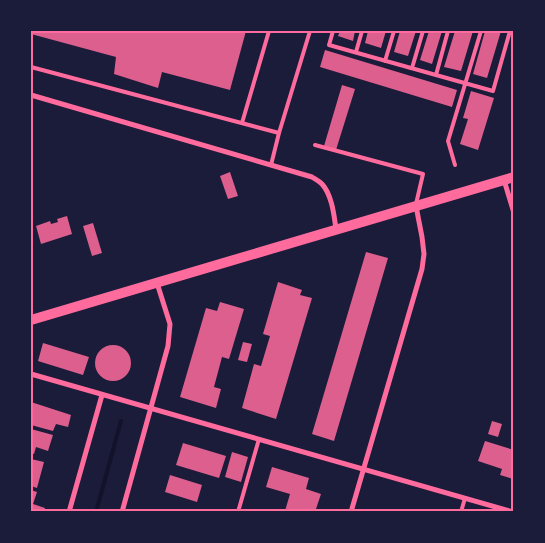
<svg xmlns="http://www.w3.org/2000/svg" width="545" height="543" font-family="Signika,sans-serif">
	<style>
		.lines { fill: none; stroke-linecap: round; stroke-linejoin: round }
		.stream { stroke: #12122b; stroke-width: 4 }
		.building { fill: #dd5f8e }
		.service { stroke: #ff6b9d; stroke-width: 4 }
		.minor { stroke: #ff6b9d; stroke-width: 5 }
		.secondary { stroke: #ff6b9d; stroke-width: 10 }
		.neatline { fill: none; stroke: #ff6b9d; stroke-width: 2 }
	</style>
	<rect width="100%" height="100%" fill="#1b1b3a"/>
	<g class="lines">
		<!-- stream -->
		<path class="stream" d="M96 512 121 421"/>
	</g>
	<!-- building -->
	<path class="building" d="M31 31H246L230 90 162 72 158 88 114 74 116 57 31 34Z
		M340 31H355L353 41 338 36Z
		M368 31H386L381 48 365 43Z
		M400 31H416L408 56 394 52Z
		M429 31H442L432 64 420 60Z
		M455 31H473L461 71 444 67Z
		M485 31H501L487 78 473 74Z
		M325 50 457 90 452 107 320 67Z
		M342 85 355 89 336 150 324 146Z
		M471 91 494 98 478 150 460 144 468 119 463 118Z
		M230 172 238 196 228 199 220 176Z
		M67 216 72 234 41 244 36 226 50 221 51 224 58 222 57 219Z
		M93 223 102 253 92 256 83 226Z
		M366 252 388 258 334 441 312 434Z
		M278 282 302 290 300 295 312 298 276 419 242 408 254 364 261 366 270 336 263 334Z
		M220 302 244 309 229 359 222 357 214 387 221 389 216 408 180 397 206 308 217 311Z
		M243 342 252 344 247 362 238 360Z
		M43 343 89 357 83 375 38 361Z
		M95 363a18 18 0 1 1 36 0a18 18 0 1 1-36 0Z
		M31 402 71 415 68 427 56 424 53 431 31 425Z
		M492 421 502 424 498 437 488 434Z
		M31 429 53 435 48 451 36 447 34 454 31 453Z
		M485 441 514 450V476L513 479 500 475 502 469 478 461Z
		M183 443 226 456 219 478 176 465Z
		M232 452 248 457 241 482 225 477Z
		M31 459 44 462 37 488 31 486Z
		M272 467 309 478 306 489 321 494 315 512 285 511 290 494 266 487Z
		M170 475 202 485 197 502 165 492Z
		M31 490 37 492 33 504 45 508 44 512H31Z"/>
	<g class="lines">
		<!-- service -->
		<path class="service" d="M333 31 329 45 493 91 510 31
			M356 52 362 31
			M385 61 394 31
			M31 67 279 133
			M412 68 423 31
			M436 75 448 31
			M242 123 269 31
			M315 145 423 174 416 204
			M271 165 279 133 310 31
			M455 165 448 141 481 31
			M238 512 259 439
			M461 512 465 498"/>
		<!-- minor -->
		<path class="minor" d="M31 95 312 177C315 179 319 181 322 184 332 195 334 215 336 229
			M504 180 514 213
			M31 374 513 512
			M69 512 102 395
			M122 512 168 346 170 324 157 283
			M351 512 422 269 424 254 422 237 416 206"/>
		<!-- secondary -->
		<path class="secondary" d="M31 320 514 177"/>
	</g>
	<!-- border -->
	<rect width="545" height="543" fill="none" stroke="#1b1b3a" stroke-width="65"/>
	<rect x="32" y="32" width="480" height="478" class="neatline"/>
</svg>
